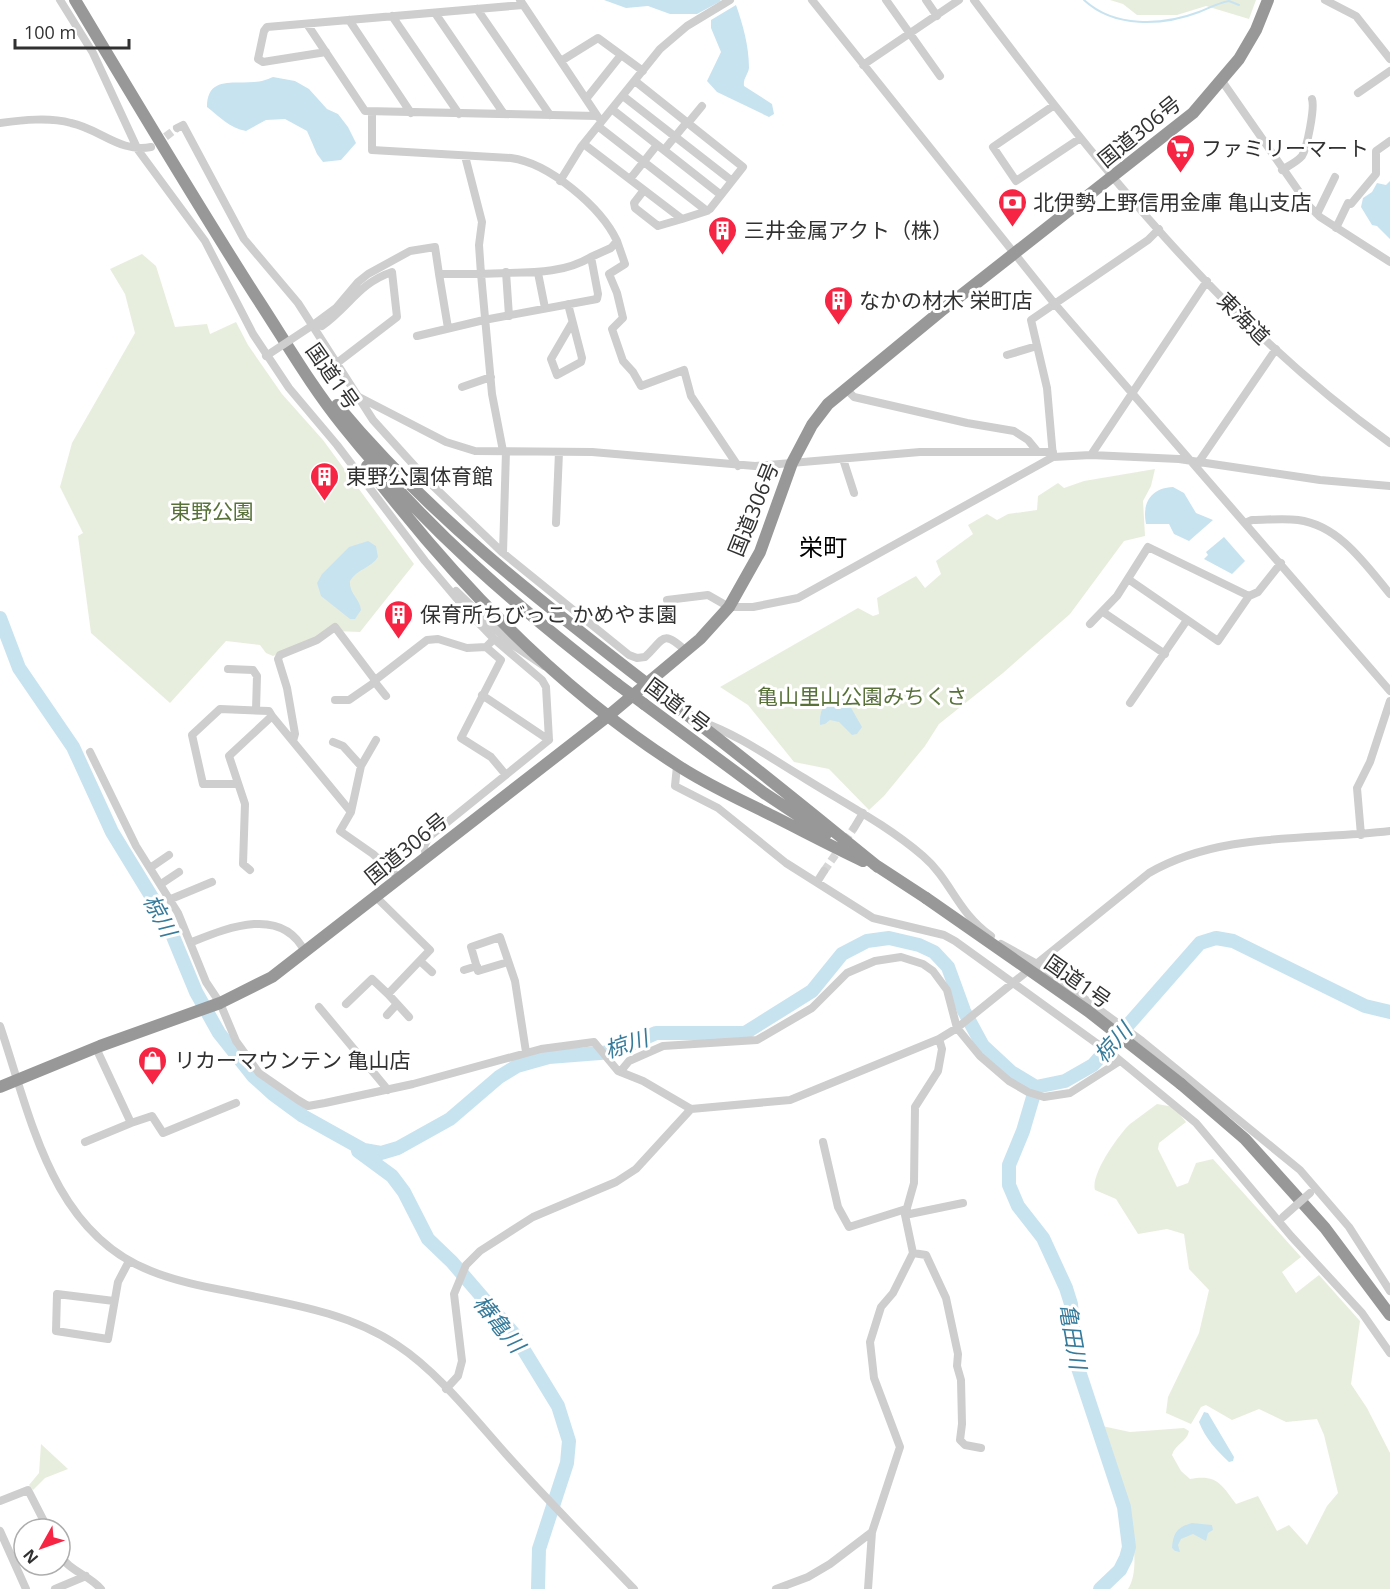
<svg xmlns="http://www.w3.org/2000/svg" width="1390" height="1589" font-family="'Open Sans','Noto Sans JP',sans-serif">
	<style>
		.green { fill: #e8eede }
		.water { fill: #c8e3f0 }
		.lines { fill: none; stroke-linecap: round; stroke-linejoin: round }
		.stream { stroke: #c8e3f0; stroke-width: 2 }
		.river { stroke: #c8e3f0; stroke-width: 14 }
		.minor-tunnel { stroke: #d6d6d6; stroke-width: 8; stroke-dasharray: 8 4; stroke-linecap: butt }
		.minor { stroke: #cecece; stroke-width: 8 }
		.highway { stroke: #989898; stroke-width: 12 }
		.minor-bridge { stroke: #cecece; stroke-width: 8 }
		.highway-bridge { stroke: #989898; stroke-width: 12 }
		.labels { text-anchor: middle; dominant-baseline: central; stroke-width: 6; stroke-linejoin: round; paint-order: stroke }
		.street-label { font-size: 21px; fill: #313131; stroke: #fff }
		.poi-label { font-size: 21px; fill: #313131; stroke: #fff; text-anchor: start }
		.park-label { font-size: 21px; fill: #577139; stroke: #fff }
		.water-label { font-size: 22px; font-style: italic; fill: #367b9b; stroke: #fff }
		.quarter-label { font-size: 24px; fill: #000; stroke: #fff }
	</style>
	<rect width="100%" height="100%" fill="#fff"/>
	<!-- green -->
	<path class="green" d="M1110 0H1256L1249 19 1206 6 1177 15H1137L1123 4Z
		M142 254 156 266 175 327 207 324 210 334 236 322 248 345 282 394 323 440 414 564 360 632 334 631 273 656 266 653 260 645 226 641 170 703 91 633 78 536 83 533 60 487 72 443 135 333 125 294 110 269Z
		M1155 469 1151 486 1143 501 1145 536 1124 541 1070 614 1003 673 939 724 925 746 884 796 869 810 829 769 794 762 748 705 720 687 858 608 873 616 879 614 877 598 916 576 925 588 941 574 936 561 973 534 968 525 987 514 997 520 1008 514 1037 510 1038 496 1058 483 1064 488 1084 481Z
		M1157 1104 1174 1107 1186 1122 1159 1143 1158 1149 1177 1187 1188 1183 1196 1163 1213 1159 1301 1257 1282 1272 1296 1293 1319 1275 1360 1321 1351 1384 1367 1408 1390 1453V1589H1128C1149 1557 1113 1462 1102 1426L1130 1432 1184 1428 1189 1431C1187 1442 1175 1444 1172 1455L1181 1471 1190 1479C1217 1474 1222 1485 1236 1504L1258 1496 1277 1531 1289 1525 1307 1545 1327 1506 1338 1493 1324 1435 1317 1419 1286 1422 1259 1409 1232 1420 1206 1405 1201 1407 1191 1424 1166 1413 1168 1397 1199 1333 1209 1290 1189 1269 1184 1234 1167 1229 1138 1234 1116 1199 1095 1190C1090 1175 1119 1134 1130 1124 1139 1117 1148 1111 1157 1104Z
		M41 1444 68 1469 45 1478 33 1490 29 1485 39 1473Z"/>
	<!-- water -->
	<path class="water" d="M604 0H720L721 1 697 14H670L648 6 626 8Z
		M736 5C743 25 749 46 749 68 748 75 743 78 744 86L772 104 774 114 769 117 717 92 707 81 721 52 711 28V20Z
		M273 77 295 81 309 89 327 109 338 114 348 127 356 143 341 160 323 162 317 154 307 131 285 119 266 120 246 131C229 128 219 116 207 107 207 76 233 84 254 82 261 82 268 79 273 77Z
		M1390 181V239L1377 226 1372 225 1361 207 1363 198 1372 192 1377 183 1386 185Z
		M1173 487 1184 493 1196 513 1213 520 1189 541 1174 534 1169 524H1146C1142 504 1150 488 1173 487Z
		M1224 537 1245 561 1232 574 1204 559 1208 555 1206 552Z
		M368 541 376 546 378 557C371 568 357 569 350 581 349 594 360 598 361 610L355 619H350L321 596 317 583 322 574 349 547Z
		M835 691 836 697H845L862 727 857 734 852 735 839 722 830 720 825 724 820 725C819 709 826 699 835 691Z
		M1204 1412 1208 1413 1234 1457 1233 1461 1229 1462C1217 1451 1205 1438 1199 1422Z
		M1192 1523 1212 1525 1213 1530 1208 1533 1206 1541 1193 1534 1181 1539 1178 1545 1180 1552 1175 1551 1172 1548C1173 1533 1177 1527 1192 1523Z"/>
	<g class="lines">
		<!-- stream -->
		<path class="stream" d="M1084 0C1114 28 1162 26 1199 12 1209 8 1218 3 1229 1L1239 5"/>
		<!-- river -->
		<path class="river" d="M0 618 19 668 73 747 112 832 167 922 196 992 219 1033 253 1076 273 1094 303 1116 364 1150 381 1153 398 1148 450 1119 499 1077 517 1066 549 1057 613 1052 656 1033H745L812 991 842 954 867 941 889 938 919 945 934 952 948 967 964 1011 983 1046 1011 1072 1036 1087 1065 1081 1093 1065 1200 943 1216 938 1233 941 1365 1006 1390 1012
			M1036 1087 1023 1131 1009 1165V1185L1018 1206 1043 1238 1066 1288 1071 1304 1076 1362 1124 1507 1129 1547 1126 1558 1120 1570 1100 1589
			M358 1151 392 1176 404 1192 428 1239 452 1262 514 1334 558 1406 569 1441 567 1463 539 1549 538 1589"/>
		<!-- minor-tunnel -->
		<path class="minor-tunnel" d="M156 144 177 128
			M824 871 854 828"/>
		<!-- minor -->
		<path class="minor" d="M60 0 93 53 138 150 205 241 253 334 289 388 337 445 425 561 468 612 494 639 542 680 546 687 549 740 429 837 424 846 426 856
			M520 0 598 117
			M812 0 1054 303 1390 691
			M886 0 940 76
			M926 0 937 16
			M974 0C1095 162 1224 324 1390 443
			M1325 0 1356 16 1390 59
			M477 9 550 115
			M435 13 504 114
			M392 16 459 114
			M349 20 411 113
			M307 24 365 111 597 116
			M326 52 263 62 258 59 264 31 267 27 523 5
			M561 61 598 38 643 71
			M863 65 959 0
			M1222 81 1309 206 1320 217 1390 262
			M1358 93 1390 71
			M623 96 732 181
			M586 99 621 55
			M1053 106 993 147 1016 181 1079 139
			M613 110 721 195
			M372 113V150L511 158C549 163 601 207 617 241L611 248 591 257
			M0 123C23 120 49 117 71 123 100 129 120 153 151 147
			M688 123 702 106
			M599 127 707 211 710 209 743 167 635 81
			M177 128 183 125 244 239 298 303 373 420 429 482 503 553 629 655 637 658 645 657C664 640 661 628 686 651
			M585 145 682 219 707 211
			M664 150 687 122
			M1282 170C1288 166 1297 162 1302 156 1307 148 1315 108 1312 99
			M630 179 657 145
			M560 181 581 147 660 49 687 26 730 0
			M644 190 634 203 635 208 658 226 682 219
			M1317 214 1335 177
			M1336 228 1348 203 1351 204 1376 174V151L1390 141
			M617 241 625 264 609 274 617 293 623 318 612 329 623 361 633 372 641 386 684 370 691 396 738 466
			M506 272 509 316
			M538 273 545 308
			M439 274 448 328
			M568 304 582 358 581 362 557 375 551 359 572 323
			M313 325 336 308 358 282 368 274 410 251 435 247 439 274H481L492 394 503 451
			M322 326C349 307 359 283 392 272L397 317 337 363
			M417 336 484 320 597 299 598 294 591 257C558 277 518 271 481 274L479 245 482 222 465 156
			M1007 355 1037 346
			M462 387 491 377
			M845 388 854 397 967 423 1014 431 1028 440 1037 451
			M359 397 446 442 475 451 592 452 755 466 920 452H1053
			M1091 455 1207 281
			M1053 457 1047 388 1031 320 1148 240 1159 229
			M843 459 854 493
			M1198 463 1276 349
			M556 523 559 452
			M1245 523 1252 520C1267 520 1283 518 1298 520 1339 525 1366 565 1390 594
			M503 553 506 451
			M1128 579 1218 641 1249 596 1258 592 1281 563
			M456 591 510 643 544 666
			M667 600 708 595 729 607H753L798 598 1053 457 1091 455 1179 459 1320 480 1390 486
			M1103 612 1165 654
			M1090 624 1117 596 1148 547 1249 596
			M494 639 486 647 501 660 461 738 491 757 506 775
			M228 669 253 670 257 676 256 710
			M482 695 549 740
			M386 696 374 681 427 640 438 639 467 648 486 647
			M335 700H349L375 682
			M1130 703 1187 620
			M700 721C741 736 767 756 804 778 844 803 887 825 923 856 951 880 957 912 991 936
			M293 741 295 734 287 688 278 659 280 655 317 640 335 627 375 680
			M333 742 343 746 361 766 351 812
			M90 752 136 846 178 913 206 982 220 1003 236 1041 259 1073 298 1100 308 1106 325 1103 413 1084 541 1049 594 1042 618 1071 643 1081 691 1109
			M361 766 376 740
			M677 766 675 786 718 808 786 863 873 918 944 935 955 941 1117 1058 1196 1123 1291 1236 1362 1313 1390 1353
			M237 784H203L192 735 220 709 269 711 272 716
			M854 828 863 813
			M1361 835 1357 788 1370 762 1390 701
			M150 868 169 855
			M250 870 243 864 245 804 229 756 272 716 351 812 340 831 373 854 399 878
			M817 882 824 871
			M161 884 179 872
			M376 897 430 950 388 994 409 1017
			M171 899 212 882
			M192 942C227 928 282 905 305 952
			M1001 944 1037 964 1142 1041 1300 1170 1349 1227 1390 1291
			M420 961 432 972
			M508 962 478 971 471 947 500 937 515 981 526 1052
			M464 970 477 966
			M346 1004 372 979 388 994
			M319 1007 388 1090
			M387 1015 397 1004
			M0 1026C31 1117 51 1232 151 1271 183 1284 219 1289 252 1296 302 1306 354 1316 397 1345 437 1371 474 1418 506 1454 547 1500 591 1544 634 1589
			M620 1072 629 1061 663 1046 757 1040 812 1008 847 973 875 961 901 957 923 964 933 971 947 990 957 1028 980 1056 1009 1081 1028 1092 1044 1097 1070 1093 1120 1061
			M131 1123 152 1116 163 1133 236 1103
			M85 1142 131 1123 96 1048
			M823 1142 838 1207 849 1227 906 1209
			M905 1215 963 1203
			M913 1253 926 1255 946 1298 958 1354 957 1366 961 1380 962 1424 960 1440 965 1445 981 1448
			M114 1301 57 1294 56 1331 108 1339 118 1282 129 1261
			M446 1389 458 1376 462 1361 454 1294 466 1265 480 1251 533 1217 616 1182 636 1169 691 1109 790 1100 939 1039 957 1028 1149 873C1221 831 1310 841 1390 831
			M0 1501 28 1490 48 1529
			M0 1531 26 1589
			M60 1554C68 1571 88 1574 101 1589
			M55 1589 86 1576
			M776 1589 808 1577 830 1564 872 1532
			M868 1589 872 1532 900 1447 874 1378 870 1342 881 1307 893 1293 913 1253 905 1215 914 1183 915 1107 938 1071 942 1049 939 1039"/>
		<!-- highway -->
		<path class="highway" d="M75 0C134 99 193 198 255 295 284 339 310 385 344 427 423 526 517 607 617 684
			M337 405C439 528 565 620 690 717 754 766 816 817 878 867
			M367 466C454 580 555 687 677 765 707 785 741 800 773 816 803 831 833 847 863 861
			M644 704 764 793 826 834
			M874 864 926 898
			M1181 1084 1245 1139 1325 1228 1390 1315
			M0 1087 100 1046 220 1003 272 977 608 716 700 639 729 607 760 552 792 463 812 425 828 404 941 311 1193 113 1239 59 1256 30 1268 0"/>
		<!-- minor-bridge -->
		<path class="minor-bridge" d="M266 356 313 325
			M1283 1217 1310 1193"/>
		<!-- highway-bridge -->
		<path class="highway-bridge" d="M617 684 644 704
			M926 898 1088 1011 1181 1084"/>
	</g>
	<!-- icons -->
	<defs>
		<symbol id="supermarket-pin" viewBox="-11 -11 22 30"><path d="M0 17L-7.5 6A9.5 9.5 0 1 1 7.5 6Z" fill="#f52543" stroke="#fff"/><path d="M-6-5.5h2.5l.6 2H6L4.5 2H-2.5L-4.4-4H-6ZM-1.5 3.2a1.3 1.3 0 1 0 .1 0ZM3 3.2a1.3 1.3 0 1 0 .1 0Z" fill="#fff"/></symbol>
		<symbol id="bank-pin" viewBox="-11 -11 22 30"><path d="M0 17L-7.5 6A9.5 9.5 0 1 1 7.5 6Z" fill="#f52543" stroke="#fff"/><path d="M-6-4H6V4H-6ZM0-2.3a2.3 2.3 0 1 0 0 4.6a2.3 2.3 0 1 0 0-4.6Z" fill="#fff"/></symbol>
		<symbol id="building-pin" viewBox="-11 -11 22 30"><path d="M0 17L-7.5 6A9.5 9.5 0 1 1 7.5 6Z" fill="#f52543" stroke="#fff"/><path d="M-4-6H4V6H1V3H-1V6H-4ZM-2.5-4.3h1.7v1.8h-1.7ZM.8-4.3h1.7v1.8H.8ZM-2.5-1h1.7V.8h-1.7ZM.8-1h1.7V.8H.8Z" fill="#fff"/></symbol>
		<symbol id="shop-pin" viewBox="-11 -11 22 30"><path d="M0 17L-7.5 6A9.5 9.5 0 1 1 7.5 6Z" fill="#f52543" stroke="#fff"/><path d="M-5-2.5h2.3a2.7 3.5 0 0 1 5.4 0H5L5.5 6h-11ZM-1.5-2.5h3a1.5 2.3 0 0 0-3 0Z" fill="#fff"/></symbol>
	</defs>
	<g fill-rule="evenodd">
		<use href="#supermarket-pin" x="1164" y="132" width="33" height="45"/>
		<use href="#bank-pin" x="996" y="186" width="33" height="45"/>
		<use href="#building-pin" x="706" y="214" width="33" height="45"/>
		<use href="#building-pin" x="822" y="284" width="33" height="45"/>
		<use href="#building-pin" x="308" y="460" width="33" height="45"/>
		<use href="#building-pin" x="382" y="598" width="33" height="45"/>
		<use href="#shop-pin" x="136" y="1044" width="33" height="45"/>
	</g>
	<g class="labels">
		<!-- street labels -->
		<g class="street-label">
			<text transform="translate(1139 131) rotate(-39)">国道306号</text>
			<text transform="translate(1244 318) rotate(45)">東海道</text>
			<text transform="translate(333 376) rotate(55)">国道1号</text>
			<text transform="translate(753 509) rotate(-68)">国道306号</text>
			<text transform="translate(678 705) rotate(37)">国道1号</text>
			<text transform="translate(406 848) rotate(-39)">国道306号</text>
			<text transform="translate(1078 981) rotate(35)">国道1号</text>
		</g>
		<!-- poi labels -->
		<g class="poi-label">
			<text x="1201" y="148">ファミリーマート</text>
			<text x="1033" y="202">北伊勢上野信用金庫 亀山支店</text>
			<text x="744" y="230">三井金属アクト（株）</text>
			<text x="859" y="300">なかの材木 栄町店</text>
			<text x="346" y="476">東野公園体育館</text>
			<text x="420" y="614">保育所ちびっこ かめやま園</text>
			<text x="174" y="1060">リカーマウンテン 亀山店</text>
		</g>
		<!-- park labels -->
		<g class="park-label">
			<text x="212" y="511">東野公園</text>
			<text x="862" y="696">亀山里山公園みちくさ</text>
		</g>
		<!-- water labels -->
		<g class="water-label">
			<text transform="translate(161 915) rotate(62)">椋川</text>
			<text transform="translate(1112 1042) rotate(-48)">椋川</text>
			<text transform="translate(626 1043) rotate(-18)">椋川</text>
			<text transform="translate(500 1323) rotate(51)">椿亀川</text>
			<text transform="translate(1074 1336) rotate(80)">亀田川</text>
		</g>
		<!-- quarter labels -->
		<g class="quarter-label">
			<text x="823" y="546">栄町</text>
		</g>
	</g>
	<!-- north arrow -->
	<g transform="translate(42 1547) rotate(230)"><circle r="28" fill="#ffffff" stroke="#adadad" stroke-width="1.5"/>
	<path d="M0-4.5L10 22L0 15L-10 22Z" fill="#f52543"/>
	<text y="-9" font-size="16" font-weight="bold" text-anchor="middle" fill="#313131">N</text>
	</g>
	<!-- scale -->
	<path d="M15 39v9h114v-9" fill="none" stroke="#313131" stroke-width="3"/>
	<text x="24" y="39" font-size="18" fill="#313131" stroke="#ffffff" stroke-width="4.5" paint-order="stroke">100 m</text>
</svg>
